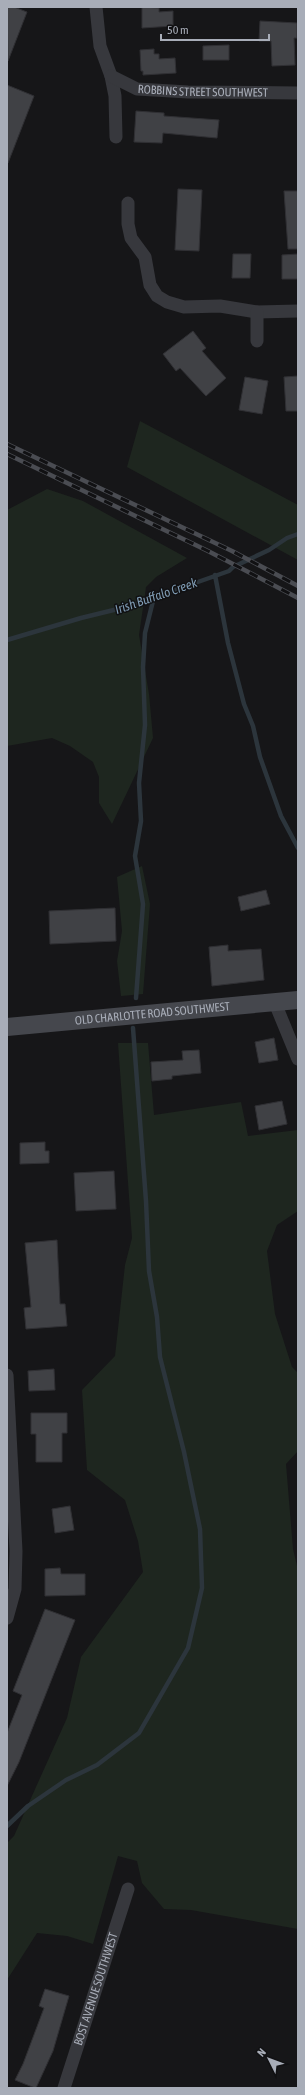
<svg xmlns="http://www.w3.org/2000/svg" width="305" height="2095" font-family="'Asap Condensed',sans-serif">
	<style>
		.green { fill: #1e261f }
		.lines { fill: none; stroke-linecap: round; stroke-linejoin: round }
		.stream { stroke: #2c353c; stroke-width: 4.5 }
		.building { fill: #404145; stroke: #303034 }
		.street { stroke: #37383d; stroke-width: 13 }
		.secondary { stroke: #45474d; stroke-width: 18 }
		.rail-casing { stroke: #4a4c52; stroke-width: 4.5 }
		.rail { stroke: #111113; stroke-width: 3; stroke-dasharray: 9; stroke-linecap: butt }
		.labels { text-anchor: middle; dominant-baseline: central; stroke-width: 3; stroke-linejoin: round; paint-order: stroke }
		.street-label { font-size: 12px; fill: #a8adb8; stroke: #111113 }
		.water-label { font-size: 13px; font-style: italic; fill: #7f9bb3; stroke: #111113 }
	</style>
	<rect width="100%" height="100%" fill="#161618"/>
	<!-- green -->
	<path class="green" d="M140 421 298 505V560L127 467Z
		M47 489 83 501 187 558 156 577 146 587 139 635 149 694 153 738 112 824 99 803V777L93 762 70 746 52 738 7 746V510Z
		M142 866 150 904 143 994 121 996 117 961 122 931 117 877Z
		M118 1043H148L154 1115 241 1102 248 1136 298 1130V1211L277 1225 267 1251 275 1314 292 1367 298 1373V1451L286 1464 293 1549 298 1570V1929L191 1910 164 1909 142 1883 137 1861 118 1856 93 1944 67 1936 37 1933 7 1980V1843L14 1836 67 1718 81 1657 143 1572 138 1541 125 1500 87 1470 82 1390 115 1356 125 1265 132 1238Z"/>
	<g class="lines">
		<!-- stream -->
		<path class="stream" d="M215 575 228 643 244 704 253 726 260 757 281 816 298 848
			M7 640 81 618 130 606 229 571 233 567 269 550 287 538 298 534
			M136 998 143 904 135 856 141 821 139 783 145 725 143 667 145 633 154 597
			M7 1826 28 1806 66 1780 97 1765 139 1733 188 1648 202 1588 200 1529 184 1452 160 1357 157 1317 149 1271 146 1201 133 1028"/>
	</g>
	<!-- building -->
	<path class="building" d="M7 7H14L27 12 8 61Z
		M142 7 159 8V12L173 11V26L142 28Z
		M260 21 297 23V38H294L295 65 272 66 271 41H259Z
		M229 45V60H203V46Z
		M154 49V54H159V59L175 58 176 73 143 75V71H141L140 50Z
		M7 85 34 96 8 163H7Z
		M136 111 164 113V116L219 120 217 138 163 133 162 143 134 142Z
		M178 189 202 190 199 251 175 250Z
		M284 191H298V249H288Z
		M233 254H251L250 278H232Z
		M298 254V279H282V255Z
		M193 331 206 348 202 351 226 378 206 396 180 368 176 371 163 354Z
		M298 376V411H286L284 377Z
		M245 377 268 381 262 414 239 410Z
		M266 890 270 904 241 911 238 897Z
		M115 908 116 941 50 944 49 911Z
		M228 945V951L261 949 264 980 212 986 209 947Z
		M274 1038 278 1060 259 1063 255 1042Z
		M199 1050 201 1073 172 1076V1079L152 1081 151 1062 183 1060 182 1051Z
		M282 1101 287 1124 259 1130 255 1106Z
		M45 1142V1151H49V1163L20 1164V1143Z
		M114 1171 116 1209 76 1211 74 1173Z
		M57 1240 60 1304H65L67 1326 26 1329 24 1308 31 1307 25 1243Z
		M54 1369 55 1390 29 1391 28 1371Z
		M31 1413H67V1433H62V1462H36V1434H31Z
		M70 1506 74 1530 55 1533 52 1509Z
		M60 1568 61 1574H85V1595L45 1596V1569Z
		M45 1609 75 1620 19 1762 7 1786V1733L22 1695 13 1691Z
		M45 1989 69 1996 53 2051 36 2088H35L15 2080 23 2064 44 2008 39 2006Z"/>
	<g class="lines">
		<!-- street -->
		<g class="street">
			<path d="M96 7 100 46 111 76 115 96 116 137"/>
			<path id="s1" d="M111 76 137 89 188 92 298 93"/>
			<path d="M128 203V224L131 238 145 257 150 285 157 296 167 302 184 307 220 306 257 312 298 311"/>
			<path d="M257 312V341"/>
			<path d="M275 1003 298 1059"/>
			<path d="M7 1375 16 1551 15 1589 7 1618"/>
			<path id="s2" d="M64 2088 128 1889"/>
		</g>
		<!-- secondary -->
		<path class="secondary" id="s3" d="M7 1027 298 1000"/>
		<defs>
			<path id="rail" d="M7 444 232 551 298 586
				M7 454 208 551 298 598"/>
		</defs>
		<!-- rail casing -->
		<use href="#rail" class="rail-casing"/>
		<!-- rail -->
		<use href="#rail" class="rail"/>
	</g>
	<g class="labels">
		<!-- street labels -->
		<g class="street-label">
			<text stroke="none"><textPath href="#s1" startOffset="95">ROBBINS STREET SOUTHWEST</textPath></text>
			<text stroke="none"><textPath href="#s3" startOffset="146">OLD CHARLOTTE ROAD SOUTHWEST</textPath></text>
			<text stroke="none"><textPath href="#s2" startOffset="104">BOST AVENUE SOUTHWEST</textPath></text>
		</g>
		<!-- water labels -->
		<g class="water-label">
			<text transform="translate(156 596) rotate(-19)">Irish Buffalo Creek</text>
		</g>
	</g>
	<!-- border -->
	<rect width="305" height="2095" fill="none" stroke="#a8adb8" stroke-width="16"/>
	<!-- north arrow -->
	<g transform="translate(269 2059) rotate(312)" stroke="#111113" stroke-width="3" paint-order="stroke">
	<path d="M0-3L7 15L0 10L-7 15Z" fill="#a8adb8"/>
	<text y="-6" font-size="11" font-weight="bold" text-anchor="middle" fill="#a8adb8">N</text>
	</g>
	<!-- scale -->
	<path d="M161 34v6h108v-6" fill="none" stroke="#a8adb8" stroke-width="2"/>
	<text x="167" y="34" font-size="12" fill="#a8adb8" stroke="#111113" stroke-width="3" paint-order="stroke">50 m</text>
</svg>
